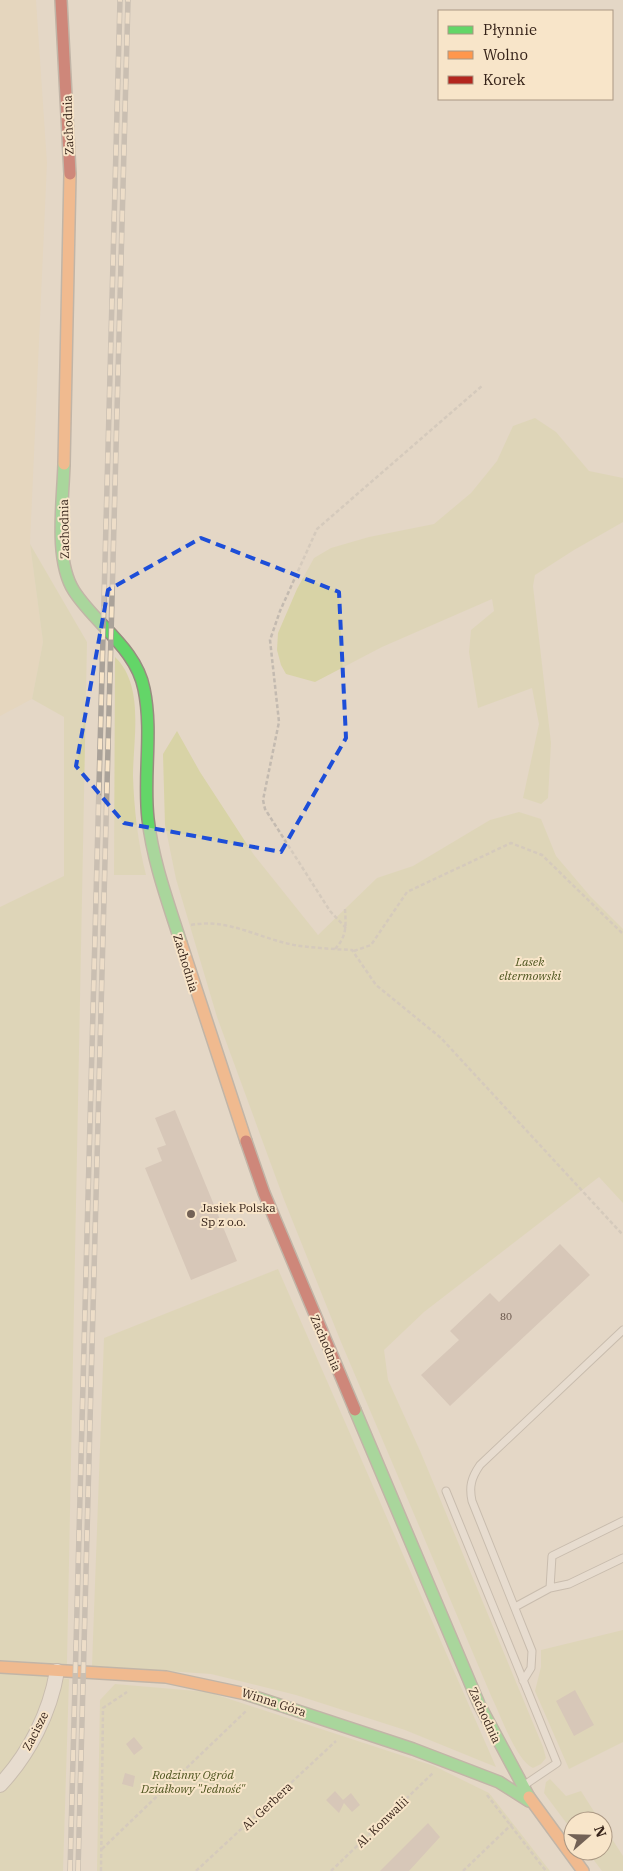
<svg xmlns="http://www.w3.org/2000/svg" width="623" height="1871" font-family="'IBM Plex Serif',serif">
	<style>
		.farmland { fill: #e6d6b4 }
		.green { fill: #d8d3a6 }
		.building { fill: #c8b4a7 }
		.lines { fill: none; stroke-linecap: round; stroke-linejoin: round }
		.lane-casing { stroke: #a89c90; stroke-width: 9 }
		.street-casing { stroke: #a89c90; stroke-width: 16 }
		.fast-casing { stroke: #988c80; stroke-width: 14 }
		.slow-casing { stroke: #988c80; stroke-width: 14 }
		.jam-casing { stroke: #988c80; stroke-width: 14 }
		.path { stroke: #c3bab0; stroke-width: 2.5; stroke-dasharray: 4 2.5; stroke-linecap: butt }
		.lane { stroke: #ebe3d9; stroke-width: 7 }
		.street { stroke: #ebe3d9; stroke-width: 14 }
		.fast { stroke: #63d668; stroke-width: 11 }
		.slow { stroke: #ff974d; stroke-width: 11 }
		.jam { stroke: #b3261e; stroke-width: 11 }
		.rail-casing { stroke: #aaa299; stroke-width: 5.5 }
		.rail { stroke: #f8e5c9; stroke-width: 4; stroke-dasharray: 11; stroke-linecap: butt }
		.marked { fill: none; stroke: #1d4ed8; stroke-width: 4; stroke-dasharray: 10 6; stroke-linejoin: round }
		.poi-dot { fill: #736256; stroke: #f8e5c9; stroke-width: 2 }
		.labels { text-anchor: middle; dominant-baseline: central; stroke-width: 4; stroke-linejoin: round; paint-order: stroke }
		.number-label { font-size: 10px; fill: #5a473c }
		.street-label { font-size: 12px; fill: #362319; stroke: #f8e5c9 }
		.park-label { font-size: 12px; font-style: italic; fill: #4d541e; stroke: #f8e5c9 }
		.poi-label { font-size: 12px; fill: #362319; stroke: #f8e5c9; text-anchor: start }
	</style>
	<rect width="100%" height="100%" fill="#e4d7c6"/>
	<!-- farmland -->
	<path class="farmland" d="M0 0H36L47 163 30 544 43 642 32 699 0 716Z"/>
	<!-- green -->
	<path class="green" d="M535 418 556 432 589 471 623 478V522L574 550 535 575 533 586 551 743 548 798 541 804 523 798 539 724 532 688 478 708 469 652 471 630 494 611 492 599 382 647 315 682 286 674 281 665 277 650 278 633 297 589 314 558 331 548 369 537 434 524 471 493 497 461 513 426Z
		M30 544 87 642 67 1664 0 1660V907L64 876V717L32 699 43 642Z
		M115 657C145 686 133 739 133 776 134 809 138 843 146 875H114Z
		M177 731 200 772 254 855 318 935 377 878 413 866 490 820 519 812 541 819 556 856 590 896 623 929V1203L599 1177 424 1312 384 1350 388 1380 421 1453 543 1747 546 1758 541 1764 533 1768C516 1760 501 1716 492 1698L341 1342 283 1197 217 1017 176 879 165 825 163 754Z
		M278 1269 496 1767 405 1730 296 1695 211 1674 92 1666 104 1338Z
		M623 1630V1742L569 1769 535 1691 541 1667V1650Z
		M0 1673 47 1675 51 1680 35 1729 0 1781Z
		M60 1678 69 1679 63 1871H0V1790Z
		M115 1684 208 1692 434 1766 489 1793 550 1871H97L100 1700Z
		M550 1779 566 1796 581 1791 600 1821H573V1832L544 1793 546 1782Z
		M603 1825 623 1856V1871H602L587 1851H603Z"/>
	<!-- building -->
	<path class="building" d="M175 1110 237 1261 191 1280 145 1168 162 1161 157 1148 166 1145 155 1118Z
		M560 1244 590 1275 450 1406 421 1375 459 1340 450 1331 490 1293 499 1302Z
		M575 1690 594 1725 574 1736 556 1701Z
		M134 1737 143 1748 134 1755 126 1744Z
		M125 1773 135 1776 133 1787 122 1784Z
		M335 1791 343 1800 351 1793 360 1805 352 1812 344 1803 339 1813 326 1800Z
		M428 1823 440 1837 409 1871H380Z"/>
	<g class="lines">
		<defs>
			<path id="lane" d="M446 1491 557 1763 523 1786
				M550 1588 569 1584 623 1558
				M515 1607 550 1588 552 1556 623 1521
				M523 1681 531 1668 532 1651 472 1501C469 1487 471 1478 480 1465L623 1330"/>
			<path id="street" d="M0 1785C29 1754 50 1713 57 1671"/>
			<path id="fast" d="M64 464C63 501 54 560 74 591 96 625 136 648 144 689 153 732 143 776 148 819 153 862 168 902 181 943
				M355 1410 479 1704 529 1797
				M246 1694 413 1749 499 1782 529 1801"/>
			<path id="slow" d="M64 464 70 174
				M181 943 246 1141
				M0 1667 166 1677 246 1694
				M529 1797 583 1871"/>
			<path id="jam" d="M61 0 70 174
				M246 1141 264 1193 355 1410"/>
		</defs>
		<!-- lane casing -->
		<use href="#lane" class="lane-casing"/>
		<!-- street casing -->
		<use href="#street" class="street-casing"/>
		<!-- fast casing -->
		<use href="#fast" class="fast-casing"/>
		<!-- slow casing -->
		<use href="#slow" class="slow-casing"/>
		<!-- jam casing -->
		<use href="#jam" class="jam-casing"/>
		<!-- path -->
		<path class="path" d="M191 925C228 918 258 938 294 945 313 948 333 949 352 950L376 985 441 1038 623 1235
			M346 928 330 911 265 809 263 800 279 722 270 640 280 611 317 529 483 385
			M335 949C347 936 346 926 345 909
			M354 951 371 945 407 892 511 843 542 855 623 934
			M487 1795 546 1871
			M102 1849 247 1710
			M101 1871 103 1708 127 1692
			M196 1871 336 1741
			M331 1871 433 1773
			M463 1871 512 1824"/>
		<!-- lane -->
		<use href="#lane" class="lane"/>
		<!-- street -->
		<use href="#street" class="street"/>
		<!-- fast -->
		<use href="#fast" class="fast"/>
		<!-- slow -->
		<use href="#slow" class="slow"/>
		<!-- jam -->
		<use href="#jam" class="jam"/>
		<defs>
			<path id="rail" d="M70 1871 120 0
				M78 1871 128 0"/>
		</defs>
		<!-- rail casing -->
		<use href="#rail" class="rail-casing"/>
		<!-- rail -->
		<use href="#rail" class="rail"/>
	</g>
	<!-- marked area -->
	<path d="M0 0H623V1871H0ZM201 538 339 592 346 738 281 852 124 823 76 766 108 590Z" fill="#e4d7c6" fill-opacity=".55" fill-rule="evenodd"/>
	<path class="marked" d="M201 538 339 592 346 738 281 852 124 823 76 766 108 590Z"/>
	<!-- markers -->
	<circle class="poi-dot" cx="191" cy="1214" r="5"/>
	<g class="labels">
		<!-- number labels -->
		<g class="number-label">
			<text x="506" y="1316">80</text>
		</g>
		<!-- street labels -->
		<g class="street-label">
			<text transform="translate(68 125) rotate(-92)">Zachodnia</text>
			<text transform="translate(64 529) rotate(-91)">Zachodnia</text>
			<text transform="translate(186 963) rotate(73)">Zachodnia</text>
			<text transform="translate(326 1343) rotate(67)">Zachodnia</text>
			<text transform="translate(274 1702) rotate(18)">Winna Góra</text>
			<text transform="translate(485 1715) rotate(65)">Zachodnia</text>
			<text transform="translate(35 1731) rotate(-63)">Zacisze</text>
			<text transform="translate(267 1806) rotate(-43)">Al. Gerbera</text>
			<text transform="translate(382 1822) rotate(-44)">Al. Konwalii</text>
		</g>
		<!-- park labels -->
		<g class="park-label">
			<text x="530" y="961">Lasek<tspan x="530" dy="14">eltermowski</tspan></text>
			<text x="193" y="1774">Rodzinny Ogród<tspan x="193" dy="14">Działkowy "Jedność"</tspan></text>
		</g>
		<!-- poi labels -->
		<g class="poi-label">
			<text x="201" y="1207">Jasiek Polska<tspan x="201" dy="14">Sp z o.o.</tspan></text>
		</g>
	</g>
	<!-- legend -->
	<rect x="438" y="10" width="175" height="90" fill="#f8e5c9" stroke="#aa9783"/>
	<rect x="448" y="26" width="25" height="8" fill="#63d668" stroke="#aa9783"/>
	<text x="483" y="35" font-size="15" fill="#362319">Płynnie</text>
	<rect x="448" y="51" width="25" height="8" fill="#ff974d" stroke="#aa9783"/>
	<text x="483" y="60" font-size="15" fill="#362319">Wolno</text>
	<rect x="448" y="76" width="25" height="8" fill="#b3261e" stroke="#aa9783"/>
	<text x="483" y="85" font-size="15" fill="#362319">Korek</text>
	<!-- north arrow -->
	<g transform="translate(588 1836) rotate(70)"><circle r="24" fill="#f8e5c9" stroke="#aa9783"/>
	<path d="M0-4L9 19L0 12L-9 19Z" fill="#736256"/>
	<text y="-8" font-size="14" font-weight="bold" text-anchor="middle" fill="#362319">N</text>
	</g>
</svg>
